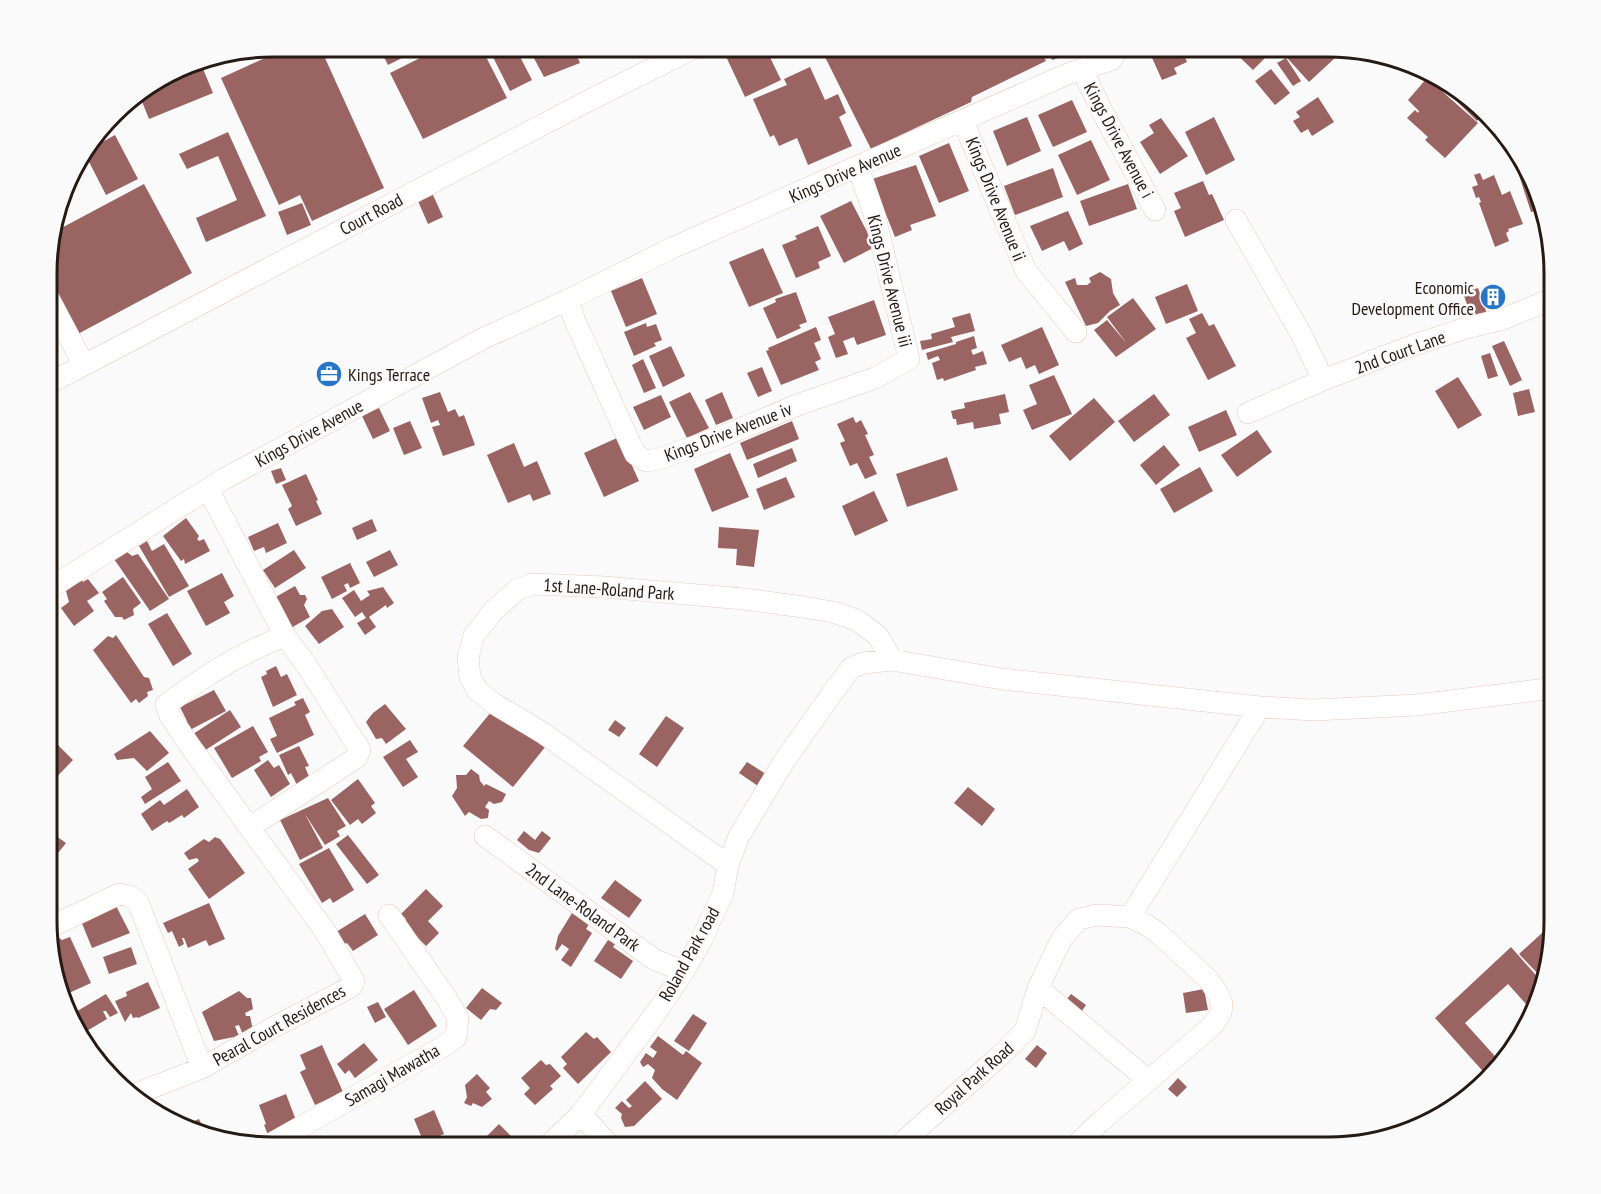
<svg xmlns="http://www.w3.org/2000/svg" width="1601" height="1194" font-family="'PT Sans Narrow',sans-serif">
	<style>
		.building { fill: #9a6463 }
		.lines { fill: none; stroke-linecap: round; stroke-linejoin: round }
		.minor-casing { stroke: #ebcbb8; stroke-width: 22 }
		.minor { stroke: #fff; stroke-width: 21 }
		.labels { text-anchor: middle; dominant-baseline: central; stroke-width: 5; stroke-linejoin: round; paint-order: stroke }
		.street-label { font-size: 18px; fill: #261a13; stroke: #fafafa }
		.poi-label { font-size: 18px; fill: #261a13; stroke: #fafafa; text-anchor: end }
		.rim { fill: none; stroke: #261a13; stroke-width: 3 }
	</style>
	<rect width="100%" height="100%" fill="#fafafa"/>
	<!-- building -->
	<path class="building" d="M289 47H320L384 188 312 221 300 195 279 205 221 78Z
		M379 47H411L414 52 388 65Z
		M442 47H481L507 98 423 139 390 73Z
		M488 47H515L532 80 510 91Z
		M528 47H573L580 63 544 77Z
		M725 47H765L781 80 745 97 722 48Z
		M820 47H1040L1046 61 972 97 971 102 871 149Z
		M1048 47H1064L1067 55 1052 60Z
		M1071 47H1086L1087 51 1073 54Z
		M1159 47H1181L1187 62 1174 68 1177 74 1162 80 1149 51Z
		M1229 47H1270L1273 50 1253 70Z
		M1281 47H1325L1335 58 1309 82 1279 49Z
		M1286 58 1301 81 1293 86 1277 63Z
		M199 59 213 93 149 119 139 94Z
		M810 67 825 100 838 94 846 113 839 117 852 146 808 165 797 138 779 146 774 135 770 137 753 99 787 85 784 79Z
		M1271 69 1290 93 1275 105 1255 81Z
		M1427 78 1478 123 1445 158 1425 140 1428 137 1407 118 1415 110 1418 113 1419 111 1408 100Z
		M1442 81 1477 102 1485 112 1477 121 1439 84Z
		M1318 97 1334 122 1312 136 1308 129 1301 133 1293 121 1300 117 1296 112Z
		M1072 100 1087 132 1053 147 1038 115Z
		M1027 117 1041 151 1007 166 993 131Z
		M1214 117 1235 160 1206 175 1185 132Z
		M1161 118 1188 156 1160 174 1140 142 1154 133 1149 125Z
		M228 132 266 216 206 242 196 218 237 200 218 156 187 169 179 154Z
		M115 135 138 179 106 195 84 152Z
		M1091 140 1110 180 1077 195 1058 155Z
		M949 143 969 191 939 203 919 156Z
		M1524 164 1531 173 1540 210 1531 212 1516 166Z
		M916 165 936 216 910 225 912 230 895 237 872 179Z
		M1053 168 1063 197 1015 215 1004 186Z
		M1480 173 1483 180 1494 175 1502 195 1510 191 1523 224 1508 229 1509 231 1506 233 1509 241 1495 247 1479 203 1481 202 1479 197 1476 198 1472 187 1478 185 1474 175Z
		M1203 181 1209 195 1212 194 1224 220 1185 237 1174 211 1181 208 1174 193Z
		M144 184 192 273 76 335 48 284V243L52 233Z
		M1128 184 1137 209 1089 226 1080 201Z
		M433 195 443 217 428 224 418 201Z
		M851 201 875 247 844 263 820 216Z
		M302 203 311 225 287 235 278 212Z
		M1068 211 1083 244 1069 251 1064 241 1042 251 1030 226Z
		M818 226 831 256 818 262 820 268 796 278 782 245 797 239 795 236Z
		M763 248 783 293 749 307 729 262Z
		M1551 256 1554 273V282H1552L1545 257Z
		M1100 272 1111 279 1113 293 1120 305 1110 311 1098 323 1086 326 1065 282 1075 278 1077 285H1087L1091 282 1089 278Z
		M642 278 657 314 626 327 611 291Z
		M1187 284 1198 311 1166 324 1155 297Z
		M1497 285 1503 306 1488 310 1483 289Z
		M1478 288 1487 314 1472 319 1463 293Z
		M796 292 807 322 799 325 801 328 777 339 763 308 776 302 775 299Z
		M1133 298 1156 329 1116 357 1094 330 1107 320 1127 344 1107 317Z
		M874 300 886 335 857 345 854 337 843 341 848 354 836 358 828 337 835 334 828 317Z
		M970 313 975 331 951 337 953 342 922 350 920 341 932 339 931 334 955 327 952 318Z
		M1202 313 1209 326 1214 324 1236 366 1208 380 1186 338 1196 333 1189 319Z
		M646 323 647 327 656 324 662 340 654 343 656 346 634 356 624 332Z
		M816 327 821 340 814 343 821 359 815 362 819 370 781 385 766 351 769 350 768 348Z
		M1042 327 1059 365 1039 374 1035 365 1026 369 1021 357 1009 362 1001 345Z
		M974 336 977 348 971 350 973 355 983 351 987 364 975 367 976 370 944 381 943 378 937 380 932 363 940 360 938 356 928 360 926 353 956 344V342Z
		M1504 341 1522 380 1510 386 1492 346Z
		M671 346 685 376 663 387 649 356Z
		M1490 353 1498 376 1488 379 1481 356Z
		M643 359 656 388 644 393 632 365Z
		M762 367 772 391 758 397 747 373Z
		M1054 375 1072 414 1032 430 1023 410 1037 404 1029 385Z
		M1458 377 1482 415 1458 429 1435 391Z
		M1529 389 1535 412 1518 416 1513 393Z
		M440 392 448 412 455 409 459 417 464 415 475 445 443 456 432 427 440 425 438 420 431 423 422 398Z
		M690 392 709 428 687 438 669 402Z
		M722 392 733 418 716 425 705 400Z
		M1005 394 1009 412 999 414 1001 424 974 429 973 422 957 425 956 419H953L951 411 965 408 964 403Z
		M1154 394 1170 415 1134 442 1118 421Z
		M661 395 671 417 644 430 633 407Z
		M1094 398 1115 422 1070 461 1049 436Z
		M379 408 390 431 373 439 362 416Z
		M1226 410 1237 435 1199 452 1188 427Z
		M853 417 856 423 861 420 868 434 865 435 874 455 869 457 877 474 865 479 857 463 850 466 840 443 845 441 837 424Z
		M410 421 422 448 404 455 393 428Z
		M792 421 799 439 747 460 740 443Z
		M1257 430 1272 452 1237 477 1221 455Z
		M619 437 639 481 604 497 584 453Z
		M514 443 524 467 537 461 551 494 533 501 530 494 508 503 487 455Z
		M1164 445 1180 465 1156 485 1140 465Z
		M792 448 797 461 758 478 753 464Z
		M730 453 749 497 712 512 694 469Z
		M947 457 958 490 907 507 896 474Z
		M1200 467 1213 491 1174 513 1160 489Z
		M281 468 286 480 276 484 271 471Z
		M306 474 318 500 316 501 322 514 296 526 288 509 292 506 282 485Z
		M786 477 795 497 764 510 756 489Z
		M874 491 888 521 855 536 842 506Z
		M186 518 199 536 197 539 199 541 204 539 210 551 185 564 184 559 181 561 163 536Z
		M372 519 377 531 357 540 352 528Z
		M278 523 287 543 266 553 264 547 254 551 248 537Z
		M719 527 759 530 754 567 736 565 737 549 718 548Z
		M147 541 152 551 164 544 189 586 169 597 139 546Z
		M294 550 306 568 275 588 263 570Z
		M390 550 398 565 374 577 366 562Z
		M126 551 132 556 138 554 169 599 150 611 114 559Z
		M350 563 360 583 350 588 348 583 344 585 347 591 332 599 321 577Z
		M222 573 234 596 224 602 230 613 206 626 187 591Z
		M123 577 141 603 133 609 134 615 124 620 122 617H115L104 601 107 599 102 592Z
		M88 579 99 593 87 601 94 611 74 626 61 608 69 602 66 591 82 580 83 582Z
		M295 586 300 595H305L307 599 304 605 310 617 291 628 274 598Z
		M383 587 394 603 387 608 386 605 369 617 376 627 365 635 357 623 366 618 362 612 355 617 342 598 354 590 361 601 370 595 367 591Z
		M332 609 344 627 319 644 305 626 322 611Z
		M167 613 192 654 173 666 148 624Z
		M116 635 144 677 149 678 153 690 147 692 148 696 139 703 136 699 131 703 93 650 108 636 113 638Z
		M276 666 281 677 287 674 297 695 273 707 261 677 267 674 266 671Z
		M214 690 226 711 188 731 184 723 187 721 180 707Z
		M303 698 310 712 305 715 314 735 277 753 270 739 277 736 269 718 296 705 294 702Z
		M385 704 406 729 386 744 382 738 376 739 366 722 373 713Z
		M496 706 546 746 513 787 463 746Z
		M230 710 241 727 204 751 193 734Z
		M666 716 684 728 657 767 639 754Z
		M615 720 626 728 619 737 608 730Z
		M253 726 268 752 259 757 261 761 232 778 214 748Z
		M150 731 169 753 147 771 134 758 117 760 114 754Z
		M410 740 418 752 406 759 418 777 403 787 383 757Z
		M51 745 54 749 58 745 73 760 47 787V748Z
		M299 746 309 766 305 767 310 779 297 785 291 773 288 775 279 755Z
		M268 760 274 768 279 765 290 784 271 797 254 770Z
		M168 762 181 781 145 804 141 797 152 789 145 777Z
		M747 762 766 774 758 786 739 773Z
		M471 769 479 775 480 781 484 786 486 784 506 794 502 802 494 804 489 801 485 807 489 810 488 818 481 819 469 812 465 816 452 796 457 788 456 775H466Z
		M358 779 375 803 371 806 376 813 362 824 358 819 350 825 331 800Z
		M968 787 995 809 982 826 954 803Z
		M187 789 199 807 184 818 182 815 169 823 167 821 152 831 141 814 160 800 164 805Z
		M328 798 346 826 337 831 340 836 325 845 305 814 323 848 300 860 280 820Z
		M524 831 535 840 542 831 551 838 539 853 529 850 517 840Z
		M348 835 379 875 367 884 336 844Z
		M56 836 66 843 58 853 48 846Z
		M215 837 220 839 245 873 209 899 188 869 199 861 197 858 189 860 184 853 204 839 209 842Z
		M329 848 354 890 333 903 330 898 322 903 299 864Z
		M615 880 642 900 629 918 601 898Z
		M426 889 443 906 428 921 439 933 426 946 413 933 399 926 406 919 401 914Z
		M114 902 130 933 92 948 79 916Z
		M209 903 225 939 209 946 206 940 188 948 184 938H182L184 944 179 947 172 931 168 933 163 923Z
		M572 913 589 924 586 929 592 933 571 967 561 960 569 949 562 944 557 951 555 949 558 936Z
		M365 914 378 935 353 951 347 943 344 944 336 932Z
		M1554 922V936L1543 979 1519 954Z
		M58 937 62 940 70 937 91 983 69 993 62 978 59 980 54 961 61 960 60 958 53 957 50 947 51 941Z
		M608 940 615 944 613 947 633 961 621 979 594 961Z
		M131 947 137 964 109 974 103 957Z
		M1511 947 1543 983 1534 1013 1508 984 1465 1023 1502 1064 1499 1070 1489 1078 1435 1018Z
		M148 982 160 1008 138 1018 137 1017 133 1018 131 1013 125 1022 115 1001 127 996 126 992Z
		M482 988 502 1003 496 1010 490 1009 481 1020 466 1008Z
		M1204 989 1208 1010 1186 1013 1183 993Z
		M414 990 437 1026 408 1045 384 1009Z
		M239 991 247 998H251L253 1009 245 1013 246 1016H250L253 1031 243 1035 239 1025 235 1026 239 1036 214 1041 202 1012Z
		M106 994 118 1013 110 1017 106 1011H103L107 1019 85 1032 74 1013Z
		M1071 994 1086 1005 1079 1015 1063 1004Z
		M378 1002 386 1017 375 1023 367 1007Z
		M693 1014 707 1023 689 1051 674 1041Z
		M586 1032 594 1039 597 1037 611 1052 578 1084 563 1068 567 1064 561 1057Z
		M658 1036 683 1055 686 1051 702 1063 677 1100 662 1089 652 1078 655 1070 648 1064 643 1067 640 1062 646 1053 653 1058 657 1052 650 1047Z
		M364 1043 378 1060 355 1078 349 1070 345 1074 337 1064Z
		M322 1045 343 1092 315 1105 300 1072 306 1069 300 1055Z
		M1037 1045 1047 1053 1036 1068 1025 1059Z
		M541 1060 546 1065 550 1064 561 1076 550 1086 553 1089 535 1105 524 1094 530 1088 521 1078Z
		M477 1074 490 1088 486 1092 492 1099 482 1107 473 1103 471 1106 464 1103 467 1097 465 1085Z
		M1178 1078 1187 1087 1177 1097 1168 1089Z
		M645 1081 662 1099 634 1126 625 1127 621 1118 622 1114 615 1108 622 1101 629 1108 632 1106 626 1100Z
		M286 1094 297 1123 268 1135 264 1125 266 1124 259 1105Z
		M434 1110 444 1134 424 1143 414 1119Z
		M183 1117 187 1124 199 1119 206 1135 187 1130 172 1121Z
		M499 1124 522 1147H476Z
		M925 1135 937 1147H914L913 1146Z
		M459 1136 469 1147H448Z"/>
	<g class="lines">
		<defs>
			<path id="minor" d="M1082 69 1101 109 1155 210
				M963 121 1026 271 1076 332
				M1236 220 1301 334 1323 380
				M48 297 84 365
				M568 300 674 247 1070 73 1111 60 1119 47
				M48 384 588 101 696 47
				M1248 413 1323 380 1414 345 1466 328 1503 319 1554 298
				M48 589 224 479 482 339 568 300 575 321 635 454 646 461 659 459 718 438 800 404 875 378 909 359 874 213 858 167
				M250 827 356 758 360 750 307 666 285 636
				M485 836 655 960 684 971
				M728 865 543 733 493 703 477 690 470 677 468 658 474 635 485 622 493 611 518 589 532 584 604 587 744 599 803 607 833 612 857 620 878 636 892 660
				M1130 917 1260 707
				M50 927 119 894 130 896 138 902 202 1068
				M1038 988 1148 1080
				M130 1096 202 1068 274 1027 351 987 354 981 325 931 190 746 170 716 166 705C202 677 242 652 285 636L209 491
				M581 1114 611 1147
				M265 1147 441 1048 456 1037 458 1018 447 999 389 915
				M547 1147 581 1114 656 1013 684 971 700 943 723 893 728 865 739 836 785 760 833 692 851 668 863 663 892 660 1002 679 1260 707 1314 710 1417 705 1554 688
				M897 1147 1002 1054 1025 1031 1038 988 1062 938 1079 919 1097 915 1130 917 1145 924 1157 932 1209 980 1218 994 1222 1004 1221 1013 1212 1026 1100 1122 1074 1147"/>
		</defs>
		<!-- minor casing -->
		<use href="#minor" class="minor-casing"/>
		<!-- minor -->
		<use href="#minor" class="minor"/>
	</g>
	<!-- icons -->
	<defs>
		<symbol id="building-disc" viewBox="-11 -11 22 22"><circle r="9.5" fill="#2775c5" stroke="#fafafa"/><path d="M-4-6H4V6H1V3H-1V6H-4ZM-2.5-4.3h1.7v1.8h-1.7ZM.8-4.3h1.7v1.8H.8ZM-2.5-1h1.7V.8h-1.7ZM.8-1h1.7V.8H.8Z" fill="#fff"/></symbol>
		<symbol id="office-disc" viewBox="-11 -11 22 22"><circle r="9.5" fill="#2775c5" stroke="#fafafa"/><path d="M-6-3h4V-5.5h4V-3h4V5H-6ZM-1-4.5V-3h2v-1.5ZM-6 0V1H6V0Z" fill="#fff"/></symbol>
	</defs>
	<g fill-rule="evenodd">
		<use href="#building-disc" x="1478" y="282" width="30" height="30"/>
		<use href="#office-disc" x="314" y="359" width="30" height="30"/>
	</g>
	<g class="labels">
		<!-- street labels -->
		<g class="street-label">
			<text transform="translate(1119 140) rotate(62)">Kings Drive Avenue i</text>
			<text transform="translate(845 173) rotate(-24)">Kings Drive Avenue</text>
			<text transform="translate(996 199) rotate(68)">Kings Drive Avenue ii</text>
			<text transform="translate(371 214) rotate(-28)">Court Road</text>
			<text transform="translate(890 281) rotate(76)">Kings Drive Avenue iii</text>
			<text transform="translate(1400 352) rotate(-20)">2nd Court Lane</text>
			<text transform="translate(728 432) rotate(-21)">Kings Drive Avenue iv</text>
			<text transform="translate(309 433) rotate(-29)">Kings Drive Avenue</text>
			<text transform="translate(609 589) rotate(4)">1st Lane-Roland Park</text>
			<text transform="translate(583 907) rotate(36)">2nd Lane-Roland Park</text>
			<text transform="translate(689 954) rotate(-61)">Roland Park road</text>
			<text transform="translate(279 1025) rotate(-29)">Pearal Court Residences</text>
			<text transform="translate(392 1075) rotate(-30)">Samagi Mawatha</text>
			<text transform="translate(974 1078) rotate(-42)">Royal Park Road</text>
		</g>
		<!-- poi labels -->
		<g class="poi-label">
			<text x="1474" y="287">Economic<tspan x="1474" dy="21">Development Office</tspan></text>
			<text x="348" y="374" text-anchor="start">Kings Terrace</text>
		</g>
	</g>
	<!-- crop -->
	<path d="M0 0H1601V1194H0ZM273 57H1328A216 216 0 0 1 1544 273V921A216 216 0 0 1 1328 1137H273A216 216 0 0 1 57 921V273A216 216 0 0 1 273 57Z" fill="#fafafa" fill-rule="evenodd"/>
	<path class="rim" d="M273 57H1328A216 216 0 0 1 1544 273V921A216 216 0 0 1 1328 1137H273A216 216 0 0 1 57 921V273A216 216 0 0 1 273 57Z"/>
</svg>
